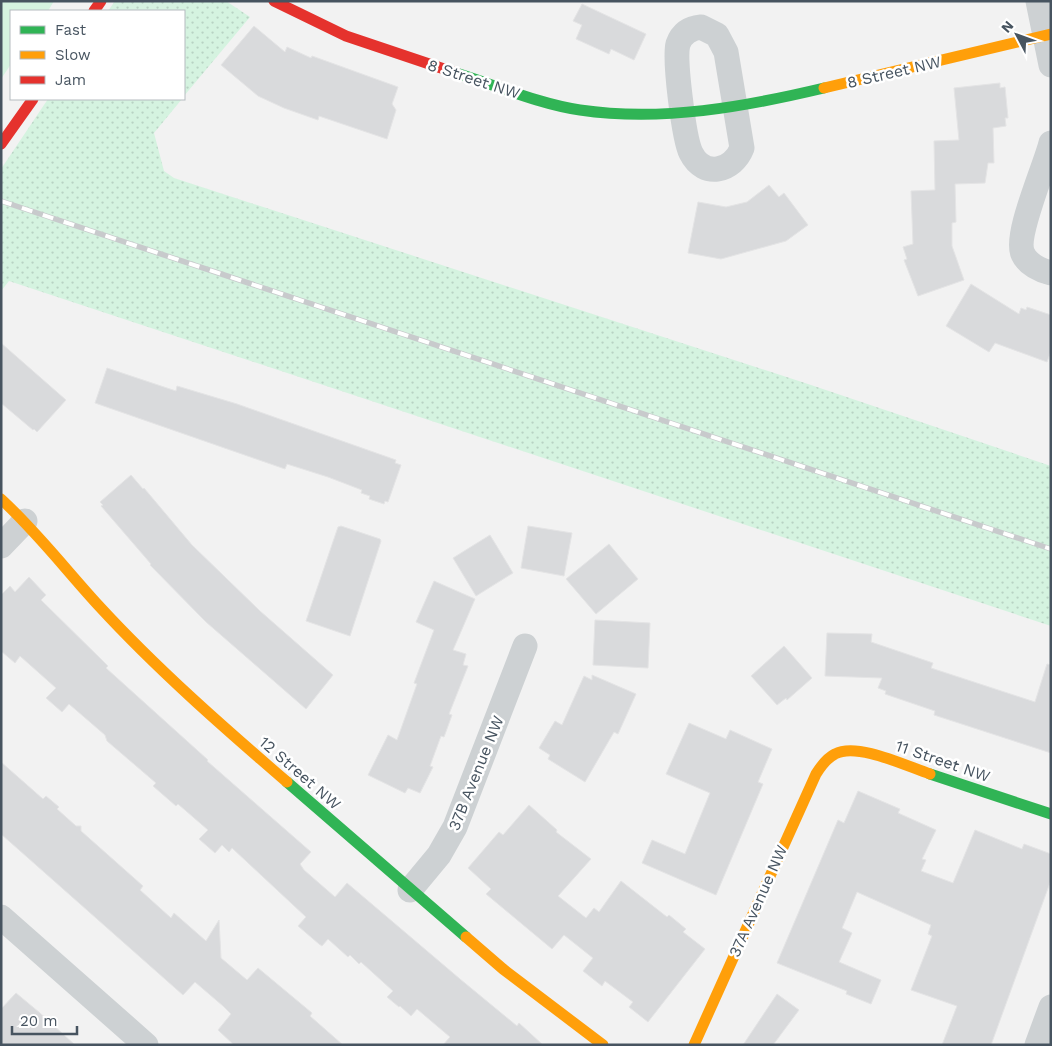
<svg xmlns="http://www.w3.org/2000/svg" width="1052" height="1046" font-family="'Work Sans',sans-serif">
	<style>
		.grass { fill: url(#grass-dots) }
		.park { fill: #d5f3e0 }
		.building { fill: #d9dadc; stroke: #e4e4e5 }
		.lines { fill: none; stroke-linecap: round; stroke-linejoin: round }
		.street { stroke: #cdd1d3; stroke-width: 25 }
		.fast { stroke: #30b455; stroke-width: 11 }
		.slow { stroke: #ff9f0a; stroke-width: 11 }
		.jam { stroke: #e5322d; stroke-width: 11 }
		.rail-casing { stroke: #c8cacc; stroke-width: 5.5 }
		.rail { stroke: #fff; stroke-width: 4; stroke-dasharray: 11; stroke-linecap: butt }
		.labels { text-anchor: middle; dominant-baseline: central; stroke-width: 5; stroke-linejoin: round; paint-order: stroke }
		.street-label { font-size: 16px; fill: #475460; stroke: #fff }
	</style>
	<defs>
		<pattern id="grass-dots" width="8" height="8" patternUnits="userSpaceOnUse" patternTransform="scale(1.25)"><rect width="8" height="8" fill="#d5f3e0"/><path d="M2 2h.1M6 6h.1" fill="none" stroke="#b8d2c3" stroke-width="1.8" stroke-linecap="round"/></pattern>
	</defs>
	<rect width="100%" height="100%" fill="#f2f2f2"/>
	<!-- grass -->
	<path class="grass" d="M115 1H226L250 17 184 96V11H108Z
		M48 99H182L154 133 164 171 174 178 808 384 1051 466V626L9 281 1 291V169Z"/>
	<!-- park -->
	<path class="park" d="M1 1H54L48 11H11V64L1 79Z"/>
	<!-- building -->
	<path class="building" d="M582 4 646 34 634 60 611 49 609 54 576 39 582 25 573 21Z
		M254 26 285 52 287 47 311 58 312 56 398 87 392 104 396 110 387 139 319 116 318 120 284 108 258 96 221 65Z
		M1000 83V88L1005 87 1008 118H1005L1006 126 993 128 994 163H988L985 183 955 184 956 222 952 223V246L964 280 918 296 904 260 907 259 903 247 913 244 911 191 935 190 934 141 959 140 954 88Z
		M769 185 779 197 784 193 808 225 786 241 721 259 688 253 698 202 726 207 747 202Z
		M971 284 1019 314 1021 308 1026 310 1027 307 1051 315V351L1047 362 995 343 989 352 946 326Z
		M1 343 66 400 37 432 34 429 33 430 1 403Z
		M107 368 176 391 177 386 237 404 396 460 395 463 401 465 388 502 385 501 384 504 369 499 370 496 361 493 362 490 328 477 287 464 285 469 95 403Z
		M131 475 143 489 144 488 192 545 260 611 333 675 306 709 206 622 150 565 151 564 101 506 103 505 100 502Z
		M341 526 380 539 381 541 350 636 306 621 338 527Z
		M528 526 572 533 564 576 521 568Z
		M490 535 513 573 476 596 453 558Z
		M609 544 638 579 596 614 566 579Z
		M29 577 46 595 41 600 108 666 106 668 208 760 207 761 311 852 300 864 304 870 335 897 347 883 460 979 517 1026 519 1023 543 1045H443L450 1037 417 1009 411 1016 400 1006 399 1007 387 997 393 991 361 962 359 964 350 955 348 957 328 939 322 946 319 944 298 926 306 917 232 848 229 852 222 845 215 853 199 839 208 830 178 804 176 806 153 786 156 783 107 741 105 735 76 710 69 704 62 712 46 698 56 688 20 656 15 663 1 651V595L10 586 15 592Z
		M434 581 475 599 453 650 466 654 463 665 468 666 449 714 452 715 444 737 441 736 430 766 433 767 420 793 408 788 405 793 368 775 388 735 397 740 417 684 414 683 434 630 416 622Z
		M595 620 650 623 648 668 593 665Z
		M827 633 872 634 871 642 933 663 931 668 1035 702 1047 664 1051 665V753L934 715 935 711 885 694 886 691 878 688 882 678 825 676Z
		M784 646 812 678 787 700 786 698 777 705 751 676Z
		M592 675 636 694 618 734 614 732 585 782 548 759 550 755 539 748 555 721 562 725 584 676 592 680Z
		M689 723 726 739 730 730 772 749 758 782 763 784 716 895 642 863 652 840 685 854 710 793 666 774Z
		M1 762 43 799 46 796 59 807 57 809 76 826H81V831L143 886 140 890 171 918 174 913 206 941 219 920 221 958 247 980 258 968 312 1013 310 1016 343 1045H234L218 1030 231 1014 223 1006 195 982 183 995 1 834Z
		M858 791 900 809 898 813 936 830 922 859 926 860 921 871 953 883 975 830 1022 849 1024 844 1051 854V880L991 1045H942L957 1006 911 990 932 936 928 934 931 925 857 892 842 928 852 933 839 962 881 980 871 1004 846 994 847 991 777 963 838 820 844 823Z
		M529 805 557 830 556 832 591 859 558 896 586 918 594 908 599 912 621 881 667 917 669 915 686 929 683 932 705 949 648 1022 629 1007 633 1002 605 981 602 986 583 971 593 958 564 935 552 949 486 894 491 889 468 868 499 832 503 835Z
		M16 993 40 1013 75 1045H1V1009Z
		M777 994 799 1010 773 1045H743Z"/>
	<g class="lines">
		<!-- street -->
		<path class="street" d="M1038 1 1051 65
			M701 27 717 35 726 52 742 148C733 171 704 179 691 153 684 139 674 59 678 44 682 33 690 28 701 27Z
			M1051 143C1045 167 1014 236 1023 254 1028 265 1040 270 1051 273
			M1 546 25 521
			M410 890 439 855 455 827 525 646
			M1 917 146 1045
			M1037 1045 1051 1007"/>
		<!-- fast -->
		<path class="fast" d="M456 73C495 85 539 104 580 110 662 122 744 107 824 88
			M930 774 1051 814
			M287 782 466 937"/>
		<!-- slow -->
		<path class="slow" d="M824 88 1051 34
			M1 499C37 532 66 570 99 606 157 669 222 726 287 782
			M466 937 503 969 603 1045
			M694 1045 816 774C821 766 827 758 835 754 857 742 906 766 930 774"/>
		<!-- jam -->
		<path class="jam" d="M274 1 346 36 456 73
			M94 11 101 1
			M1 144 33 99"/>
		<defs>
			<path id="rail" d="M1 201 1051 549"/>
		</defs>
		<!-- rail casing -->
		<use href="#rail" class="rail-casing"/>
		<!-- rail -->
		<use href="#rail" class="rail"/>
	</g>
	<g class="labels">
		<!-- street labels -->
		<g class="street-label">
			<text transform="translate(894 72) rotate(-13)">8 Street NW</text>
			<text transform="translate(474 79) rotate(18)">8 Street NW</text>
			<text transform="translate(943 761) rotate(19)">11 Street NW</text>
			<text transform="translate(300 773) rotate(41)">12 Street NW</text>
			<text transform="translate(476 773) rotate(-68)">37B Avenue NW</text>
			<text transform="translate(758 901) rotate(-66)">37A Avenue NW</text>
		</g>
	</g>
	<!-- border -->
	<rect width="1052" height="1046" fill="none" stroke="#475460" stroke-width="5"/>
	<!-- legend -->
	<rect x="10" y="10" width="175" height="90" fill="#ffffff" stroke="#b5bbbf"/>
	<rect x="20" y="26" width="25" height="8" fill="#30b455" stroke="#b5bbbf"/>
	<text x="55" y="35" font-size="15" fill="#475460">Fast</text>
	<rect x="20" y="51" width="25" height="8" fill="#ff9f0a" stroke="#b5bbbf"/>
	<text x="55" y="60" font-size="15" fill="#475460">Slow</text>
	<rect x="20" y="76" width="25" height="8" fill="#e5322d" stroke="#b5bbbf"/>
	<text x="55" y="85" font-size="15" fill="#475460">Jam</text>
	<!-- north arrow -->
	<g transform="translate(1017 35) rotate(311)" stroke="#ffffff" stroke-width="4" paint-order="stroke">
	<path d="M0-4L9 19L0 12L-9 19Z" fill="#475460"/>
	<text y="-8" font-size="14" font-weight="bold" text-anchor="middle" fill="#475460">N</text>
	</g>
	<!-- scale -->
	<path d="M12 1026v8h65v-8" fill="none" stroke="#475460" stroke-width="2.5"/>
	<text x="20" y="1026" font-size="15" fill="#475460" stroke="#ffffff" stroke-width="4" paint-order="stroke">20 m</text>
</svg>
